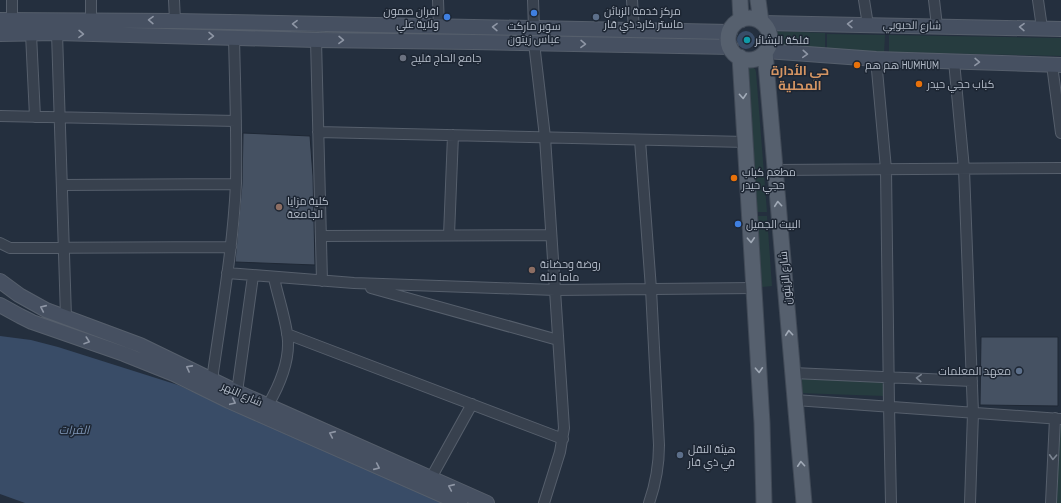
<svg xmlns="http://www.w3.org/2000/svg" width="1061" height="503" font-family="'PT Sans Narrow',Cairo,sans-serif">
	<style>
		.green { fill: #263c3f }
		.water { fill: #394c67 }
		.building { fill: #455162; stroke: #1f2835 }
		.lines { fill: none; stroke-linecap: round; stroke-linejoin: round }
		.street-casing { stroke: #565f6c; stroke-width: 12 }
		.secondary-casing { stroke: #565f6c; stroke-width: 16 }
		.primary-casing { stroke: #414a57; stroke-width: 17 }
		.street { stroke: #38414e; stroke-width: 10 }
		.secondary { stroke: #465061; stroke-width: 14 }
		.primary { stroke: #56606e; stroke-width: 15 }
		.oneway { stroke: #8e96a5 }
		.oneway2 { stroke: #a1aab7 }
		.oneway3 { stroke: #7c8592 }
		.shop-dot { fill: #3f7fe0; stroke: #1d2633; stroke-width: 1.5 }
		.service-dot { fill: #5c6f8a; stroke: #1d2633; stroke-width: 1.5 }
		.culture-dot { fill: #0f9aa8; stroke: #1d2633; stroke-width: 1.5 }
		.worship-dot { fill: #6b7280; stroke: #1d2633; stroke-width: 1.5 }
		.food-dot { fill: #e8710a; stroke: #1d2633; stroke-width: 1.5 }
		.education-dot { fill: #8d6e63; stroke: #1d2633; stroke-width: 1.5 }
		.labels { text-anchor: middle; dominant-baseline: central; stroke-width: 3; stroke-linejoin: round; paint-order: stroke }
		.poi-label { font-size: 11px; fill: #b4bcc9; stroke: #1d2633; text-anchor: start }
		.street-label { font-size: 11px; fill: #b4bcc9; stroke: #1d2633 }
		.water-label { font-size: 12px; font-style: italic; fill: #7c92b1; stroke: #1d2633 }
		.quarter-label { font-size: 13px; font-weight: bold; fill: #d59563; stroke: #1d2633 }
	</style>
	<rect width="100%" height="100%" fill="#242f3e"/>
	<!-- green -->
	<path class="green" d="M773 31 825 33V50L773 49Z
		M827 34 885 35 884 53 827 50Z
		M889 35 1061 38V56L889 52Z
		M752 67 755 69 756 72 767 212H755L747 69Z
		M756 216H767L772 286 761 287Z
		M799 376 882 378 884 396 798 393Z
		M1059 423H1061V503H1057Z"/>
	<!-- water -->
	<path class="water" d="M737 40a9 9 0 1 1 18 0a9 9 0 1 1-18 0Z
		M0 336 31 340 58 347 178 385 444 503H25L0 494Z"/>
	<!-- building -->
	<path class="building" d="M243 133 310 136 313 176 315 265 235 262 242 184Z
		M981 337H1058V406L980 405Z"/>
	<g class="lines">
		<defs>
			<path id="street" d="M12 0V20
				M91 0V19
				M174 0 175 21
				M438 0 439 27
				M533 0 534 28
				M632 0 634 30
				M864 0 868 25
				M934 0 937 26
				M1038 0 1042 28
				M57 33 66 317
				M31 34 35 117
				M316 40 322 281
				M534 43 545 137 564 428 560 452 544 503
				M876 59 886 169 889 406 891 503
				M954 61 964 169 973 413 970 503
				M1052 65 1061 133
				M0 116 236 121
				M318 132 746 142
				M640 140 651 289 659 445C659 466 656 483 649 503
				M776 170 1061 168
				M62 185 236 184
				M449 235 453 135
				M321 236 551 235
				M0 243 10 248 231 247
				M227 273 354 283 555 290 754 288
				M371 288 558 340
				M287 334 563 439
				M793 373 972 381
				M212 380C221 315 233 249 236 183 237 135 235 86 234 37
				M237 392 253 276
				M795 400 1061 419
				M268 405C279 386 289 364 288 341 287 323 278 297 274 278
				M431 478 472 404
				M1051 503 1055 418"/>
			<path id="secondary" d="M0 20 175 21 730 32
				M763 23 1061 29
				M0 34 57 33 316 40 473 42 731 47
				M766 51 876 59 1061 65
				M0 281 19 295 46 310 140 345 237 392 487 503
				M0 305 20 316 32 322 124 354 174 374 229 401 460 503"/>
			<path id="primary" d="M740 0 741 20
				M758 0 761 22
				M728 39a21 21 0 1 1 42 0a21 21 0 1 1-42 0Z
				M765 52 804 503
				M740 57 762 423 764 503"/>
		</defs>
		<!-- street casing -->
		<use href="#street" class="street-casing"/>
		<!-- secondary casing -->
		<use href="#secondary" class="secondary-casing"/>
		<!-- primary casing -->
		<use href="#primary" class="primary-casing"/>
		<!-- street -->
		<use href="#street" class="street"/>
		<!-- secondary -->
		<use href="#secondary" class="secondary"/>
		<!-- primary -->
		<use href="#primary" class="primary"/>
	</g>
	<!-- one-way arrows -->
	<defs><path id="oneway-chevron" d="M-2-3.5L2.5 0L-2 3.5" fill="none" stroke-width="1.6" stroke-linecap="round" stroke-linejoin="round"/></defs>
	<g class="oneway">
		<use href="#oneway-chevron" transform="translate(151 20) rotate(-179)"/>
		<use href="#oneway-chevron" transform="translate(295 24) rotate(-179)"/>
		<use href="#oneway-chevron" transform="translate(850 24) rotate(-179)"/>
		<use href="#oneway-chevron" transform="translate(495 27) rotate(-179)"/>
		<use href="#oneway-chevron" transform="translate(1022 27) rotate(-179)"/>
		<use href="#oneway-chevron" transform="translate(81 34) rotate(1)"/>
		<use href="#oneway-chevron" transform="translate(211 36) rotate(1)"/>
		<use href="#oneway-chevron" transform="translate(341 40) rotate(1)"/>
		<use href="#oneway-chevron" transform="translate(583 44) rotate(1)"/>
		<use href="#oneway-chevron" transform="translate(805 54) rotate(4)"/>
		<use href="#oneway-chevron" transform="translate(977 62) rotate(2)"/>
		<use href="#oneway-chevron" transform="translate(43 308) rotate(-156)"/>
		<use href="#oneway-chevron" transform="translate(87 341) rotate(19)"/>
		<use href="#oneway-chevron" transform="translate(189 368) rotate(-152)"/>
		<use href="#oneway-chevron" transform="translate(233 402) rotate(25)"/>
		<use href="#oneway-chevron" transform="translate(332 434) rotate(-156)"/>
		<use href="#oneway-chevron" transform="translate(377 467) rotate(24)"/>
		<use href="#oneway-chevron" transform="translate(451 487) rotate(-156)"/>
	</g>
	<g class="oneway2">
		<use href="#oneway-chevron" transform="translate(743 96) rotate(86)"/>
		<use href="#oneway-chevron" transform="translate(778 204) rotate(-95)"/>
		<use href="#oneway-chevron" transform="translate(751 240) rotate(87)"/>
		<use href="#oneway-chevron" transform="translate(789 333) rotate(-95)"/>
		<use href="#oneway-chevron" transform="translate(759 370) rotate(87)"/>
		<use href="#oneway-chevron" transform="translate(801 464) rotate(-94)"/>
	</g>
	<g class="oneway3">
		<use href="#oneway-chevron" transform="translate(919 378) rotate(-177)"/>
		<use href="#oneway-chevron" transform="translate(1053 457) rotate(93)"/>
	</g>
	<!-- markers -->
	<g class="shop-dot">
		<circle cx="534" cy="13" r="4"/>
		<circle cx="447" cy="17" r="4"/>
		<circle cx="738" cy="224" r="4"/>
	</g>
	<g class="service-dot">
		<circle cx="596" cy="17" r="4"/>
		<circle cx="1019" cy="371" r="4"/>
		<circle cx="680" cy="455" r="4"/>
	</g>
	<circle class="culture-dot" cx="747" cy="40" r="4"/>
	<circle class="worship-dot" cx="403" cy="58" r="4"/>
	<g class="food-dot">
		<circle cx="857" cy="65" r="4"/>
		<circle cx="919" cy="84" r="4"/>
		<circle cx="734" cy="178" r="4"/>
	</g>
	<g class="education-dot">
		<circle cx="279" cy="207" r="4"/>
		<circle cx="532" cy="270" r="4"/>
	</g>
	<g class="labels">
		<!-- poi labels -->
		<g class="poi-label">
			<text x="439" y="11" text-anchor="end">افران صمون<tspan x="439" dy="13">ولاية علي</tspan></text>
			<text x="604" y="11">مركز خدمة الزبائن<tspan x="604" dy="13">ماستر كارد ذي قار</tspan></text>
			<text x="534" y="26" text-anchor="middle">سوبر ماركت<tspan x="534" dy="13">عباس زيتون</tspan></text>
			<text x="755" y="40">فلكة البشائر</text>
			<text x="411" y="58">جامع الحاج فليح</text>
			<text x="865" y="65">هم هم HUMHUM</text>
			<text x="927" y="84">كباب حجي حيدر</text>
			<text x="742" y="172">مطعم كباب<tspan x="742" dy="13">حجي حيدر</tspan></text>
			<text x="287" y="201">كلية مزايا<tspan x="287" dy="13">الجامعة</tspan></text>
			<text x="746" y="224">البيت الجميل</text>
			<text x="540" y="264">روضة وحضانة<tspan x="540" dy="13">ماما فلة</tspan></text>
			<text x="1011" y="371" text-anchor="end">معهد المعلمات</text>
			<text x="688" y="449">هيئة النقل<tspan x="688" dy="13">في ذي قار</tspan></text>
		</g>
		<!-- street labels -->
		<g class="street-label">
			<text transform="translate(912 25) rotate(1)">شارع الحبوبي</text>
			<text transform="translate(785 278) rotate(-95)">شارع الزيتون</text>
			<text transform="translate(242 394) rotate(24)">شارع النهر</text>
		</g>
		<!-- water labels -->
		<g class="water-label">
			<text x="74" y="429">الفرات</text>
		</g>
		<!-- quarter labels -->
		<g class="quarter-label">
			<text x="800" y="70">حي الأدارة<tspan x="800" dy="15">المحلية</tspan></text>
		</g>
	</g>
</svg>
